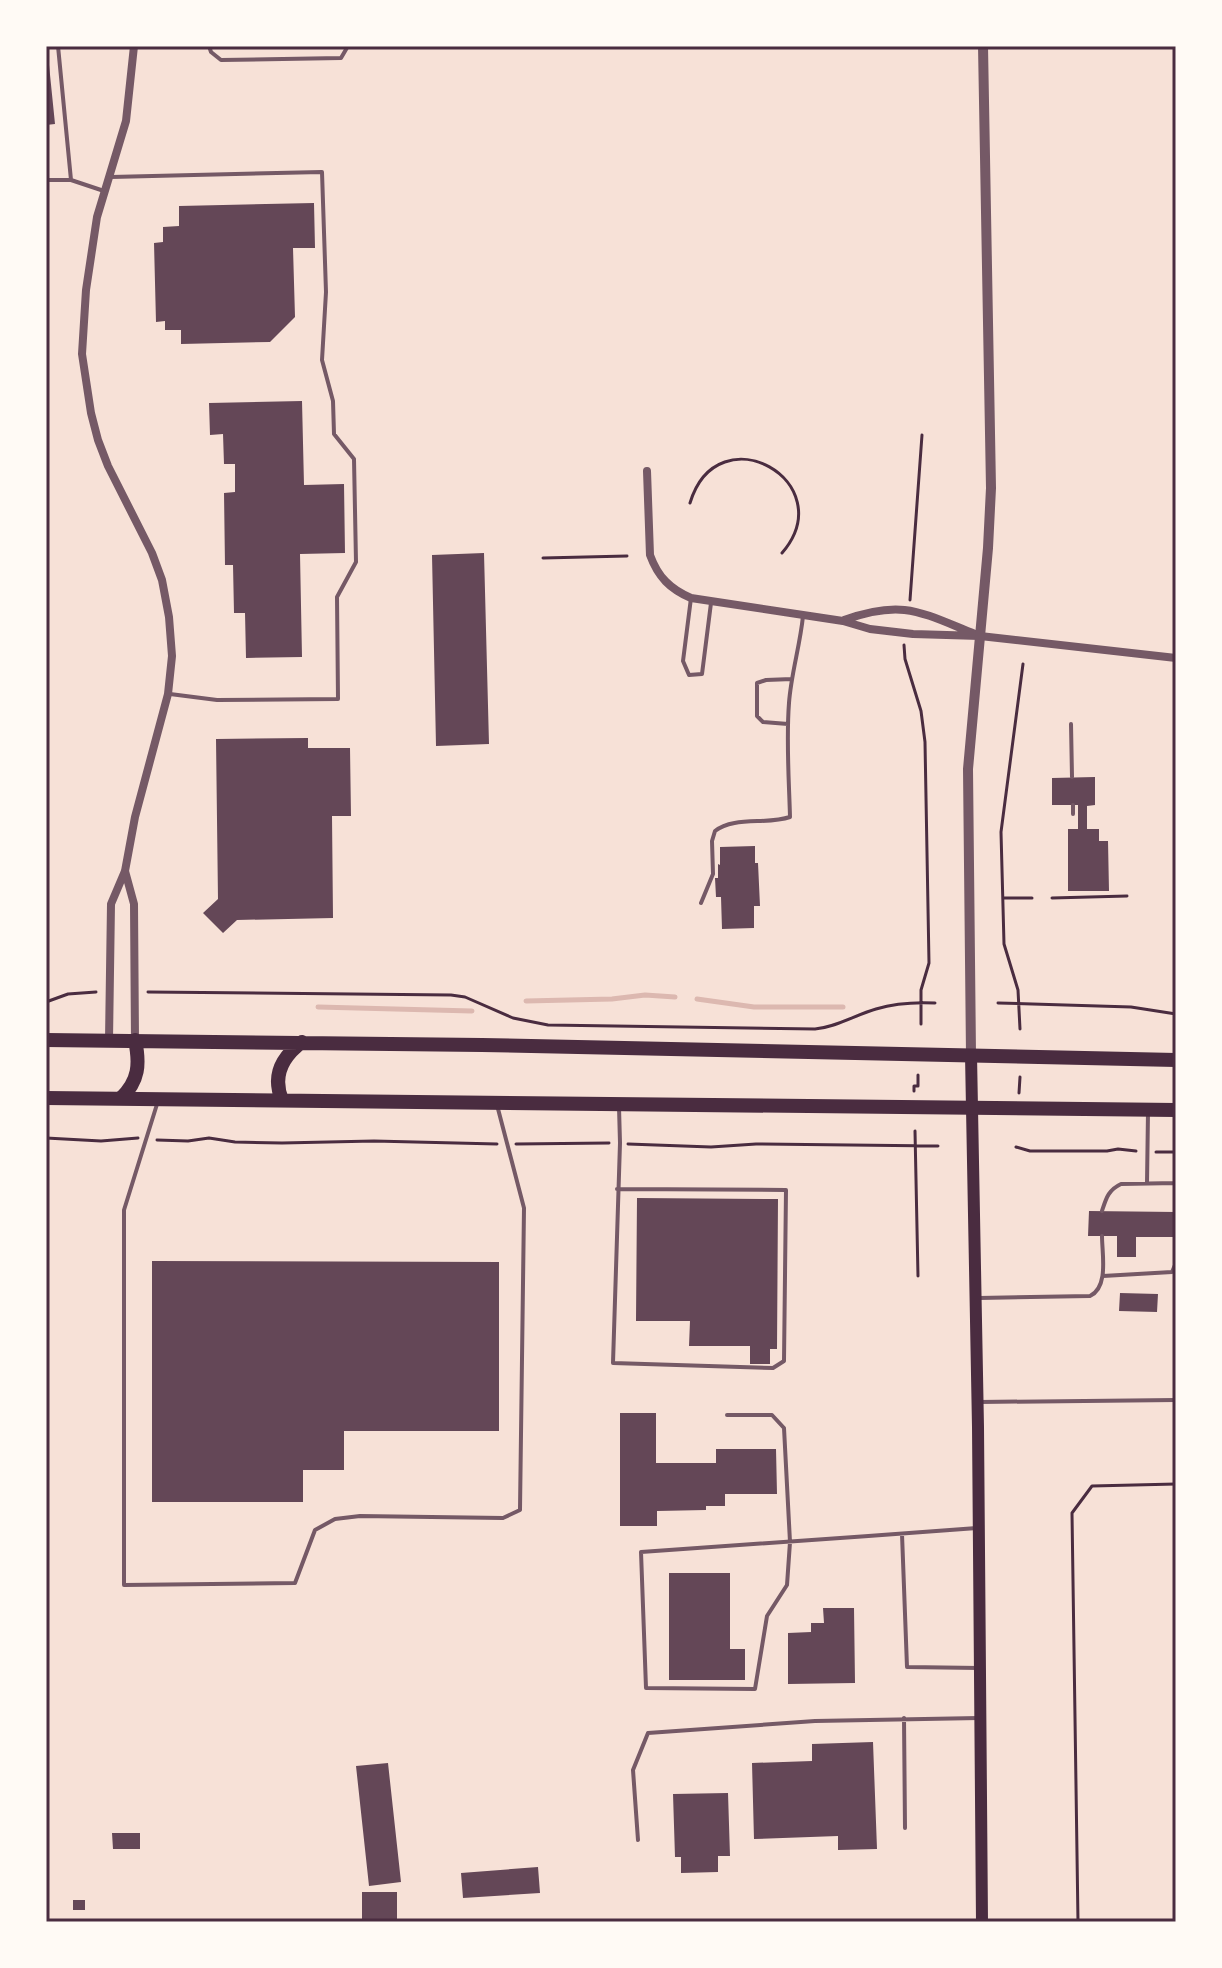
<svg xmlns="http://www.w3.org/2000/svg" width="1222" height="1968" font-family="Rubik,sans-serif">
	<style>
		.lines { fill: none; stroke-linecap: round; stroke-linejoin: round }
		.stream { stroke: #dcb8b0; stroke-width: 5 }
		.building { fill: #644757 }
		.path { stroke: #4a2c40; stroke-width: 3 }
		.service { stroke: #755966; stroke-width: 4 }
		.minor { stroke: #755966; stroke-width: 8 }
		.tertiary { stroke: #755966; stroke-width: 10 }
		.secondary { stroke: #4a2c40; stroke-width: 12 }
		.primary { stroke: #4a2c40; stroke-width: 14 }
		.neatline { fill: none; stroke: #4a2c40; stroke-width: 3 }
	</style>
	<rect width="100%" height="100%" fill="#f7e1d7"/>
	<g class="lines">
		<!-- stream -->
		<path class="stream" d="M697 999 754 1007H843
			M526 1001 612 999 645 995 675 997
			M318 1007 472 1011"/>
	</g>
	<!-- building -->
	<path class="building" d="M46 55H48L55 124 46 125Z
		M314 203 315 248H293L295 317 270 342 181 344V330H165V321L156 322 154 243 163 242V227L179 226V206Z
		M302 401 304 485 344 484 345 553 300 554 302 657 246 658 245 613H234L233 565H225L224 493 235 492V464H224L223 434 210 435 209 403Z
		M484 553 489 744 436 746 432 555Z
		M308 738V748H350L351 816H332L333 918 237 920 223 933 203 913 218 899 216 739Z
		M1095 777V805L1087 806V829H1099V841H1108L1109 891H1068V829H1078V805H1052V778Z
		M755 846V863H758L760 906H754V928L722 929 721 897H716L715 878H718V864L720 865V847Z
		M637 1198 778 1199 777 1349H770V1364H750V1346H689L690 1321H636Z
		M1089 1211 1176 1212V1237H1136V1257H1117V1236H1088Z
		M152 1261 499 1262V1431H344V1470H303V1502H152Z
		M1120 1293 1158 1294 1157 1312 1119 1311Z
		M620 1413H656V1463H716V1449H776L777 1494H725V1506H706V1510L657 1511V1526H620Z
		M669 1573H730V1649H745V1680H669Z
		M823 1608H854L855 1683 788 1684V1633L811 1632V1623H824Z
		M873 1742 877 1849 838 1850V1836L754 1839 752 1763 812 1761V1744Z
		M388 1763 401 1882 369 1886 356 1766Z
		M728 1793 730 1856H718V1872L681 1873V1857H675L673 1794Z
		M112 1833H140V1849H113Z
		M538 1867 540 1893 463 1898 461 1873Z
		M362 1892H397V1922H362Z
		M73 1900H85V1910H73Z"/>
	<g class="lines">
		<!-- path -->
		<path class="path" d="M690 503C718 411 843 482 782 553
			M543 558 627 556
			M910 600 922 435
			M904 645 905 659 921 711 925 742 929 963 921 990V1024
			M1004 898H1032
			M1052 898 1127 896
			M148 992 451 995 465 997 513 1018 548 1025 815 1029C837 1027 855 1015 876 1009 896 1003 915 1002 935 1003
			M46 1002 68 994 96 992
			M998 1003 1131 1007 1176 1014
			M1020 1029 1018 990 1004 944 1001 832 1023 664
			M914 1091V1086H918V1075
			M1019 1093 1020 1077
			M915 1131 918 1276
			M46 1138 101 1141 138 1138
			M157 1140 188 1141 209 1138 235 1142 282 1143 374 1141 497 1144
			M516 1144 609 1143
			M628 1144 711 1147 756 1144 938 1146
			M1016 1147 1030 1151H1107L1118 1149 1136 1151
			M1156 1152H1176
			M1078 1922 1072 1513 1092 1486 1176 1484"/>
		<!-- service -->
		<path class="service" d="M58 46 71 180
			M209 46 211 52 221 60 341 58 348 46
			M111 177 322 172 326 292 322 360 333 401 334 434 354 459 356 562 337 597 338 699 217 700 170 694
			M46 180H71L104 191
			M691 598 683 661 689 675 702 674 711 603
			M788 724 763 722 757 716V683L766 680 792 679
			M1071 724 1072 777
			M1073 805V814
			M701 903 713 874 712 841 715 831C734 816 766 825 790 817 789 779 786 741 789 703 791 674 800 646 803 616
			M158 1101 124 1210V1585L295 1583 315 1530 335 1519 360 1516 503 1518 520 1510 524 1208 497 1105
			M1147 1183 1148 1112
			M1176 1183V1163
			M617 1189 786 1190 784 1361 773 1368 613 1363 620 1143 619 1107
			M1102 1211C1106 1199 1108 1190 1121 1184L1176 1183 1175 1212
			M1103 1276 1172 1272 1175 1265V1237
			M979 1298 1090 1296C1109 1287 1102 1254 1102 1236
			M980 1402 1176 1400
			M727 1415H772L784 1428 790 1542 787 1585 767 1616 755 1689 646 1688 641 1552C753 1545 865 1536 977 1528
			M902 1534 907 1667 979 1668
			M904 1718 905 1828
			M638 1840 633 1770 648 1733 815 1721 979 1718"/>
		<!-- minor -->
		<path class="minor" d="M647 471 650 555C658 577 670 589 691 598L843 621 870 629 913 634 980 636 1176 658
			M844 620C903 599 920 612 975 634
			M125 871 134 904 135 1040
			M109 1040 111 904 125 871 135 817 168 694 172 656 169 617 162 580 152 553 108 466 98 440 91 413 82 354 86 290 97 217 126 121 134 46"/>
		<!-- tertiary -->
		<path class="tertiary" d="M971 1055 968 769 988 548 991 488 983 46"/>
		<!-- secondary -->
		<path class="secondary" d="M971 1055 978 1427 982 1922"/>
		<!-- primary -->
		<path class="primary" d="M46 1040 482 1045 1176 1060
			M46 1098 1176 1110
			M121 1098C139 1081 140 1064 135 1040
			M282 1100C272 1076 282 1057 302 1042"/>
	</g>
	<!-- border -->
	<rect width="1222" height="1968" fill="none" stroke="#fffaf5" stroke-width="96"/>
	<rect x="48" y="48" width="1126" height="1872" class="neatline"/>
</svg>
